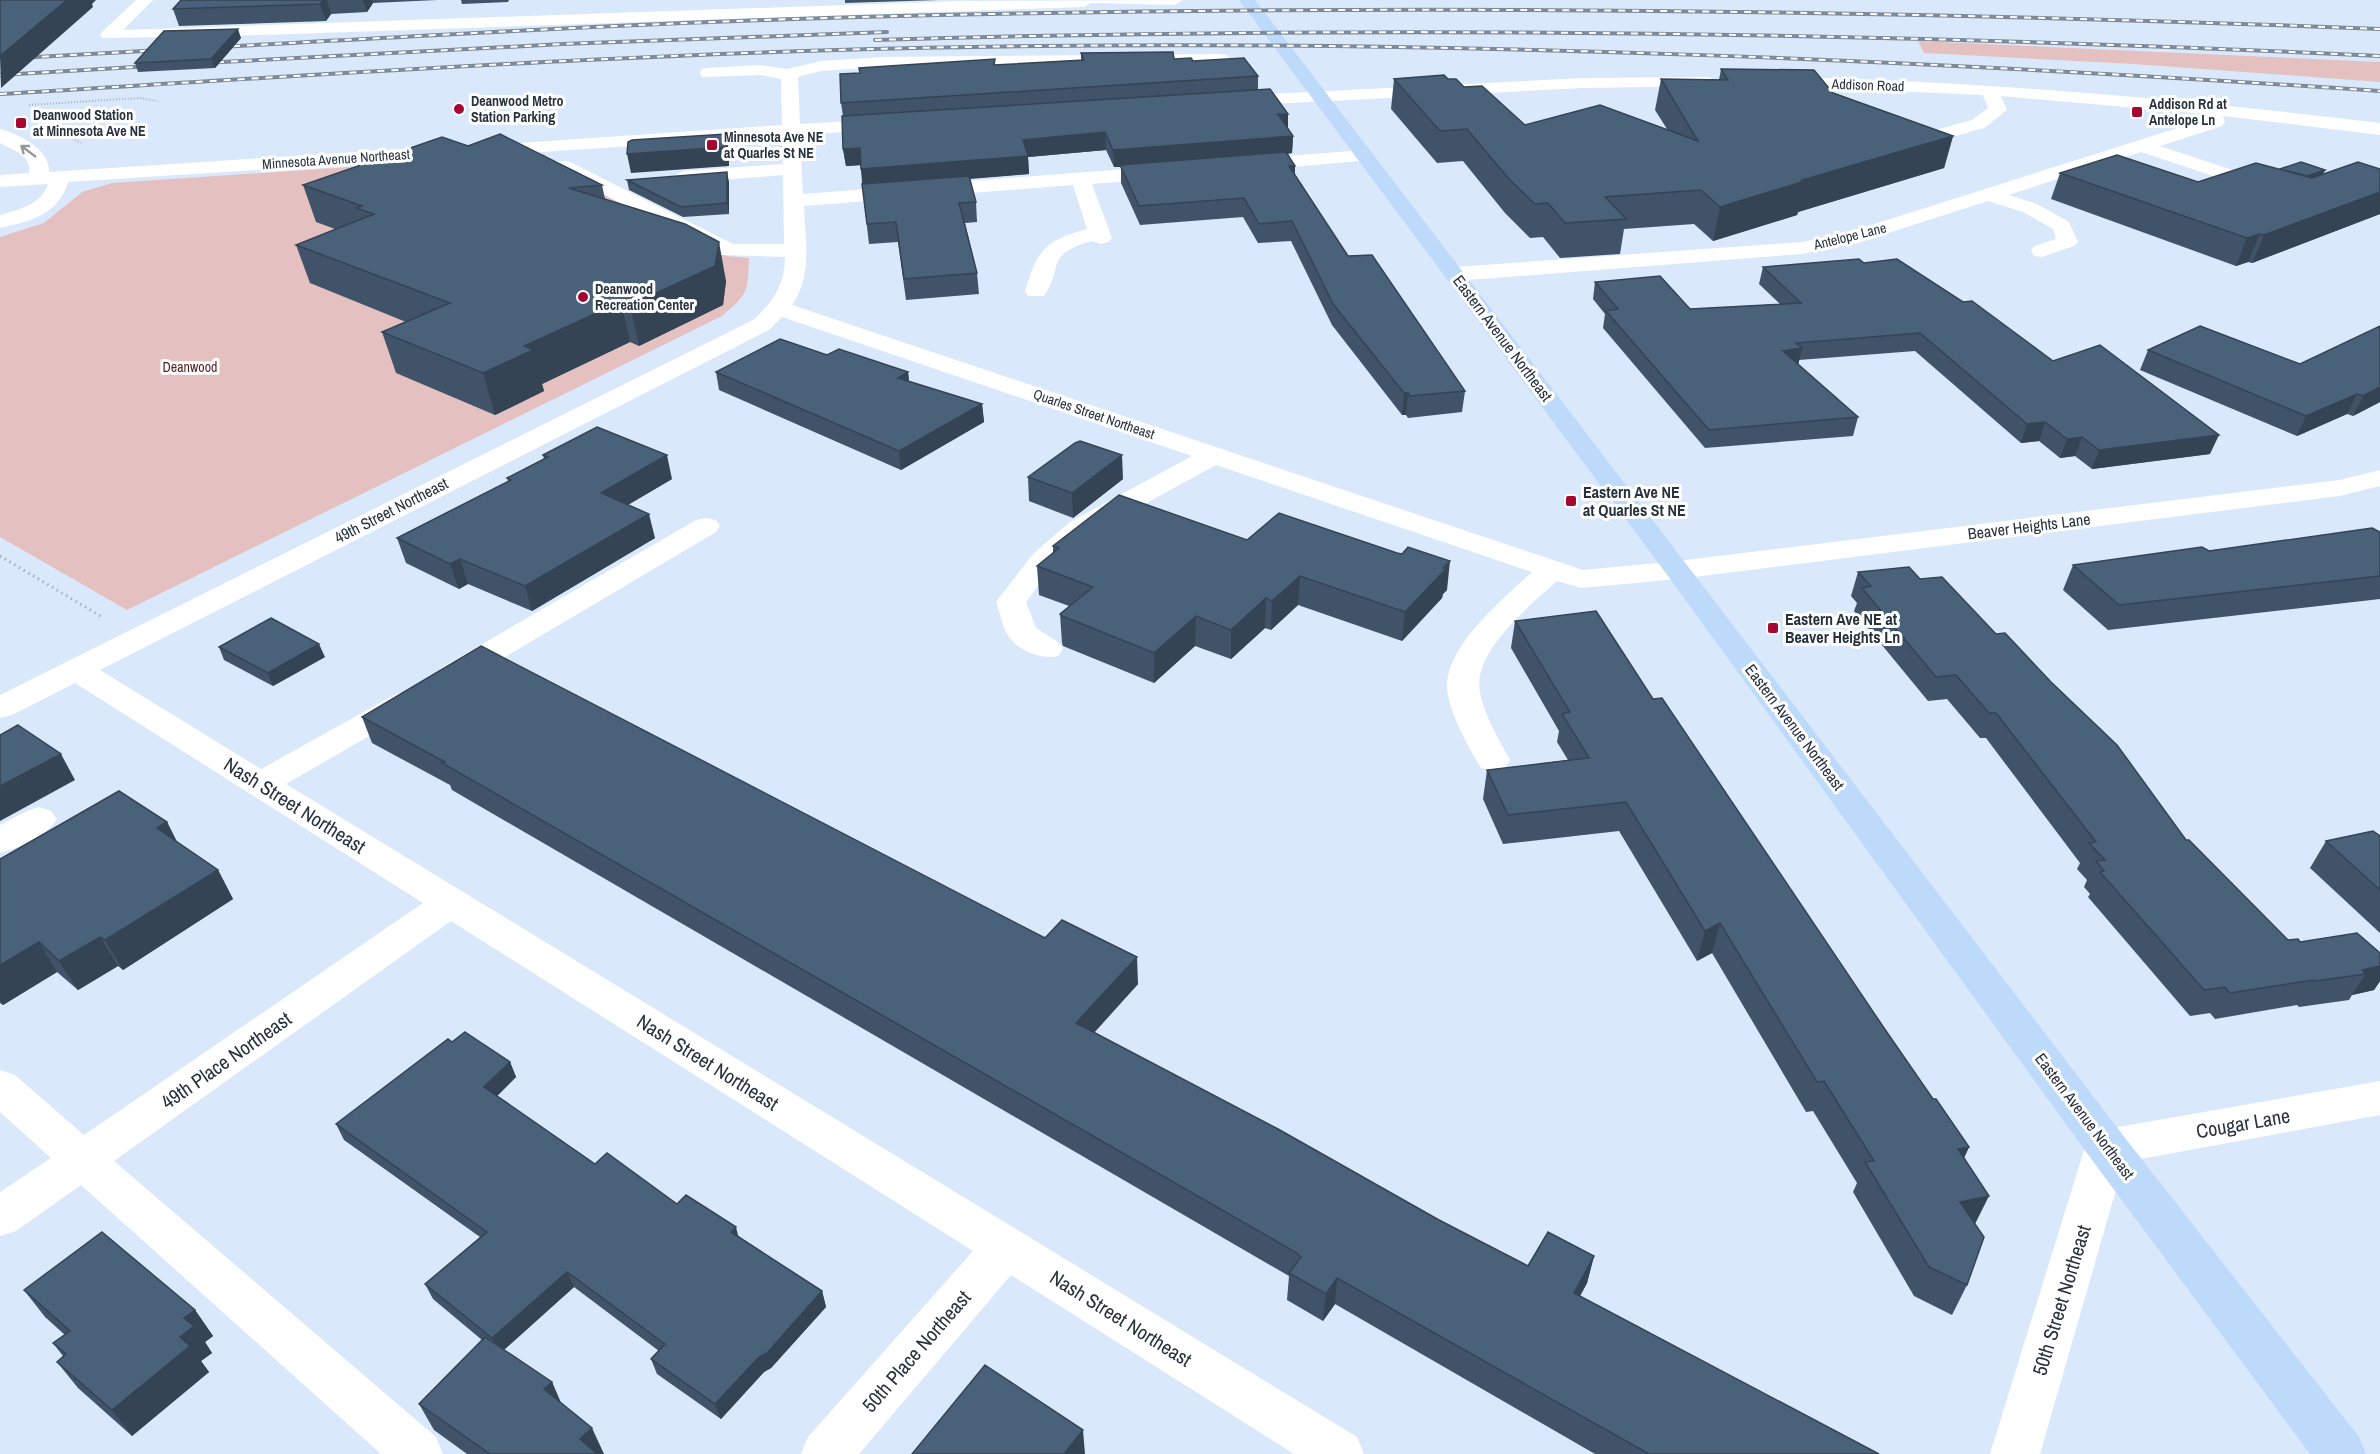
<svg xmlns="http://www.w3.org/2000/svg" width="2380" height="1454" font-family="'Archivo Narrow',sans-serif">
	<style>
		.green { fill: #e5c0c1 }
		.lines { fill: none; stroke-linecap: round; stroke-linejoin: round }
		.path-far1 { stroke: #a3b1c1; stroke-width: 2; stroke-dasharray: 1 2; stroke-linecap: butt }
		.path { stroke: #a3b1c1; stroke-width: 3; stroke-dasharray: 1.5 4; stroke-linecap: butt }
		.minor { fill: #fff; fill-rule: evenodd }
		.major { fill: #bedafa; fill-rule: evenodd }
		.rail-casing { stroke: #7d8a99; stroke-width: 4 }
		.rail { stroke: #fff; stroke-width: 2; stroke-dasharray: 7; stroke-linecap: butt }
		.wall { fill: #405369 }
		.shaded-wall { fill: #344455 }
		.building { fill: #4a617a; stroke: #344455; stroke-width: 1.5 }
		.oneway { stroke: #94989e }
		.poi-dot { fill: #a50932; stroke: #fff; stroke-width: 2 }
		.labels { text-anchor: middle; dominant-baseline: central; stroke-width: 6; stroke-linejoin: round; paint-order: stroke }
		.far-street-label { font-size: 14px; fill: #28323e; stroke: #fff }
		.far-poi-label { font-size: 14px; font-weight: bold; fill: #28323e; stroke: #fff; text-anchor: start }
		.far-park-label { font-size: 14px; fill: #531e23; stroke: #fff }
		.street-label { font-size: 16px; fill: #28323e; stroke: #fff }
		.poi-label { font-size: 16px; font-weight: bold; fill: #28323e; stroke: #fff; text-anchor: start }
		.near-street-label { font-size: 20px; fill: #28323e; stroke: #fff }
	</style>
	<rect width="100%" height="100%" fill="#d9e9fb"/>
	<!-- green -->
	<path class="green" d="M1918 41 2380 62V82L2134 64 1924 53Z
		M545 154 546 162 554 169 727 256 749 258C748 292 748 294 722 316L127 610 0 537V237L44 223 82 192 112 183Z"/>
	<g class="lines">
		<!-- path-far1 -->
		<path class="path-far1" d="M29 105 139 98 158 101
			M52 126 81 143"/>
		<!-- path -->
		<path class="path" d="M0 556 102 617"/>
		<!-- minor -->
		<path class="minor" d="M136 0H153L123 30 962 1 1183 0 1175 5 1091 3 1084 7 230 36 102 38 100 35 102 32Z
			M1221 54 1227 55 1229 59 1227 63 883 67 821 71 798 77 800 124 887 119 896 124 887 129 800 135 803 194 1165 166 1175 172 1165 178 1092 184 1112 238 1108 242 1101 244 1091 241C1043 256 1065 265 1044 296H1028L1025 291C1037 250 1046 240 1087 229L1073 185 804 206C805 241 813 275 792 305L1583 570 1678 561 2339 480 2380 470V486L2339 496 1678 579 1581 588 1557 581C1530 606 1472 651 1480 692 1484 716 1499 739 1510 760L1505 768 1493 771 1481 768C1469 749 1448 710 1447 688 1446 645 1503 599 1532 572L1216 465 1090 534 1053 566 1026 602 1036 628 1058 642 1063 649 1058 656C1041 660 1016 650 1007 634 1002 625 1000 612 996 602L1033 554 1070 522 1192 456 782 317 769 330 100 670 261 769 394 695 405 692 416 695 421 702 416 709 286 784 1357 1437 1364 1454H1294L1011 1275 859 1454H801L808 1437 973 1251 451 921 114 1161 436 1437 443 1454H381L81 1185 16 1231 0 1236V1192L51 1158 0 1112V1070L15 1075 84 1135 423 903 75 683 12 715 0 718V695L753 320C773 302 785 285 785 257L721 255 554 169 551 165 554 161H568L733 244H784L783 175 683 183 673 177 683 171 783 164 782 136 481 156 474 154 472 150 474 146 782 125 781 79 761 75 702 77 700 73 702 69 708 68 761 65 787 69 821 61 883 57Z
			M1705 77 1711 78 1714 82 1711 86 1583 88 1232 106 1223 101 1232 96 1583 78Z
			M1781 77C1982 81 2181 99 2380 123V135L2223 116 2225 122 2222 126 2160 146 2275 184 2278 188 2275 192H2261L2141 152 2009 195 2037 204 2069 222 2078 242 2074 246 2042 257 2034 256 2031 251 2034 246 2056 239 2053 229 2023 212 1988 201 1857 243 1802 254 1455 281 1447 279 1444 274 1447 269 1455 267 1802 242 1846 233 2206 119 2205 114 2001 96 2007 110 1984 128 1906 150 1899 148 1897 144 1899 140 1972 120 1988 108 1983 95 1775 86 1772 82 1775 78Z
			M0 129C19 134 51 150 49 172L432 147 441 153 432 159 68 182C58 215 31 221 0 228V215C20 209 41 205 48 184L0 187V175L29 173C32 155 14 151 0 143Z
			M1364 150 1371 152 1374 156 1371 160 1247 171 1237 165 1247 159Z
			M706 518 716 520 720 526 716 532 463 682 452 685 441 682 436 675 441 668 696 520Z
			M39 807 51 811 57 819C46 836 19 848 0 853V825L27 811Z
			M2380 1081V1115L2124 1162 2040 1454H1990L2085 1147 2092 1134 2107 1129Z"/>
		<!-- major -->
		<path class="major" d="M1239 0H1255L2122 1134 2359 1437 2366 1454H2310L2092 1160 1668 576Z"/>
		<defs>
			<path id="rail" d="M875 40C1377 25 1878 32 2380 56
				M219 47C432 35 646 23 859 17 1366 4 1873 9 2380 29
				M0 59 162 50
				M203 63 563 44 887 32
				M0 75 152 66
				M0 94C347 73 693 49 1040 46 1487 41 1934 61 2380 91"/>
		</defs>
		<!-- rail casing -->
		<use href="#rail" class="rail-casing"/>
		<!-- rail -->
		<use href="#rail" class="rail"/>
	</g>
	<!-- wall -->
	<path class="wall" d="M181 0H437L373 3 367 12 331 14 326 21 179 26 173 9Z
		M461 0H509L508 2 462 4Z
		M845 0H938L845 3Z
		M241 38 215 68 138 72 135 63Z
		M1081 53 1174 59 1193 61 1258 76V90L1293 136 1292 153 1287 154 1295 166V175L1348 256 1465 391 1462 412 1408 418 1406 415H1402L1332 325 1291 241 1258 243 1243 217 1140 225 1121 183V167H1114L1106 150 1028 157 1029 174 970 179 976 202 977 222 965 223 977 273 979 294 906 300 898 242 869 244 862 184 861 165 846 166 843 149V116L841 103 859 73V68L995 65 1081 60Z
		M1721 69 1833 93 1953 136 1944 168 1798 212 1797 215 1713 241 1694 224 1624 229 1620 254 1560 258 1543 237 1530 238 1505 213 1463 161 1437 163 1391 109 1394 79H1448L1464 87 1525 125 1667 129 1655 110 1661 79 1719 80Z
		M2280 169 2325 170 2323 174 2380 169V214L2252 263 2248 262 2236 266 2051 199 2060 173 2198 182Z
		M627 180 729 182V214L683 217 629 190Z
		M303 185H602L605 199 726 281 723 305 639 346 630 342 542 384 544 391 495 415 396 373 382 332 406 322 310 283 296 245 335 229 316 222Z
		M1864 263 2053 361 2210 454 2092 469 2075 456 2060 458 2039 441 2021 443 1915 351 1799 360 1798 364 1858 417 1853 436 1705 448 1603 328 1605 314 1593 299 1595 282 1690 309 1780 304 1759 284 1763 267Z
		M2380 326V402L2353 416 2347 414 2297 436 2140 370 2148 350 2300 364Z
		M827 355 908 372 909 381 982 404 984 422 901 470 719 390 716 372Z
		M543 455 672 479 628 505 655 538 532 611 468 584 459 589 406 563 397 538 508 481 507 478 544 459Z
		M1028 477 1123 479 1073 518 1029 501Z
		M2380 532V599L2108 630 2063 590 2073 565Z
		M1247 540 1447 590 1443 594 1442 598 1402 641 1298 605 1271 630 1265 628 1231 659 1195 646 1154 683 1063 646 1062 643 1060 614 1069 606 1039 595 1037 566 1053 553V546Z
		M1858 572 1920 579 2288 940 2380 953V981L2374 990 2352 995 2349 1000 2299 1007 2297 1005 2215 1019 2210 1013 2190 1016 2088 897 2090 894 2084 887 2087 880 2077 869 2080 863 1986 738H1980L1947 699 1928 701 1854 611 1857 603 1851 596Z
		M1515 621 1653 699 1933 1099 1969 1147 1964 1158 1975 1224 1967 1285 1952 1315 1914 1296 1853 1192 1857 1183 1813 1111 1806 1112 1712 953 1697 961 1619 831 1503 844 1483 799 1487 770 1568 760 1557 742 1559 731 1511 648Z
		M219 647 325 657 273 686 224 660Z
		M362 717 1045 938 1138 984 1094 1033 1439 1220 1528 1266 1594 1256 1587 1283 1580 1296 1879 1454H1595L1335 1304 1323 1321 1287 1300 1289 1276 452 790 450 785 372 743Z
		M167 822 177 842 218 870 233 899 123 970 118 966 78 990 57 972 3 1005 0 1003V859Z
		M2380 836V933L2310 868 2326 841Z
		M452 1042 510 1062 516 1077 497 1096 595 1164 677 1204 738 1236 822 1291 826 1307 771 1368 764 1372 721 1419 657 1374 651 1359 659 1351 574 1287 504 1350 552 1382 561 1403 604 1454H467L434 1430 419 1404 482 1340 433 1299 425 1284 480 1237 344 1140 336 1124Z
		M24 1290 195 1310 213 1336 205 1342 212 1353 201 1361 209 1372 132 1436 78 1388 57 1362 63 1356 53 1343 65 1335 45 1317Z"/>
	<!-- shaded-wall -->
	<path class="shaded-wall" d="M67 0H96L92 4 93 7 1 88 0 56Z
		M324 0H327L331 14 326 21 320 4Z
		M363 0H372L373 3 367 12Z
		M238 29 241 38 215 68 211 59Z
		M1278 114H1288V131Z
		M1105 132 1106 150 1028 157 1029 174 863 187 861 169 1023 140Z
		M726 134 729 153V166L631 173 627 154Z
		M1293 136 1292 153 1121 167 1120 165 1121 167H1114L1113 150Z
		M1953 136 1944 168 1798 212 1797 215 1713 241 1720 207 1802 180Z
		M860 148 863 165 846 166 843 149Z
		M1289 166H1295L1294 184Z
		M2325 170 2321 180 2303 178Z
		M727 172 729 182V214L727 203Z
		M2380 192V214L2252 263 2264 235Z
		M2260 234 2248 262 2236 266 2247 238Z
		M719 242 726 281 723 305 639 346 630 305Z
		M621 302 630 342 542 384 544 391 495 415 483 373 524 346Z
		M1802 348 1798 366 1783 351Z
		M908 372 910 390 898 378Z
		M2380 387V402L2353 416 2363 396Z
		M1404 393H1408L1406 415H1402Z
		M2357 394 2347 414 2297 436 2306 416Z
		M982 404 984 422 901 470 899 451Z
		M2045 422 2039 441 2021 443 2027 424Z
		M2219 435 2210 454 2092 469 2099 450Z
		M2082 437 2075 456 2060 458 2067 439Z
		M667 455 672 479 607 517 601 493Z
		M1122 455 1123 479 1073 518 1072 493Z
		M649 514 655 538 532 611 525 586Z
		M460 559 468 584 459 589 450 564Z
		M1450 561 1447 590 1443 594 1442 598 1402 641 1405 612Z
		M1300 576 1298 605 1271 630 1272 601Z
		M1266 598 1265 628 1231 659V630Z
		M1196 616 1195 646 1154 683V653Z
		M319 644 325 657 273 686 268 673Z
		M61 754 75 780 0 821V786Z
		M167 822 182 852 157 828Z
		M218 870 233 899 123 970 105 940Z
		M1720 923 1712 953 1697 961 1705 931Z
		M100 937 118 966 78 990 59 961Z
		M39 942 57 972 3 1005 0 1000V965Z
		M1137 957 1138 984 1077 1051 1076 1023Z
		M2380 966V981L2374 990 2352 995 2366 974 2362 970Z
		M510 1062 516 1077 491 1102 484 1087Z
		M1969 1147 1955 1177 1958 1149Z
		M1989 1196 1974 1226 1960 1202Z
		M736 1227 740 1243 731 1232Z
		M1594 1256 1587 1283 1567 1320 1574 1293Z
		M567 1272 574 1287 499 1354 492 1338Z
		M1337 1278 1335 1304 1323 1321 1326 1294Z
		M822 1291 826 1307 771 1368 764 1372 721 1419 715 1404 759 1357Z
		M195 1310 213 1336 205 1342 212 1353 201 1361 209 1372 132 1436 112 1410 184 1318Z
		M552 1382 563 1408 544 1389Z
		M592 1428 604 1454H587L580 1439Z
		M1083 1430 1085 1454H1064Z"/>
	<!-- building -->
	<path class="building" d="M0 0H67L0 56Z
		M181 0H324L320 4 173 9Z
		M238 29 211 59 135 63 164 31Z
		M1173 52 1174 59 1191 58 1193 61 1244 58 1258 76 841 103 840 74 860 73 859 68 995 59 994 65 1084 60 1081 53Z
		M1721 69 1814 70 1833 93 1953 136 1802 180 1805 181 1720 207 1701 190 1605 197 1626 219 1565 223 1548 203 1535 204 1509 179 1467 129 1440 131 1394 79 1444 75 1448 79H1456L1464 87 1482 86 1525 125 1600 105 1698 141 1661 79 1728 80Z
		M1270 89 1288 114H1278L1293 136 1113 150 1105 132 1023 140 1028 156 861 169 860 148 843 149 842 116Z
		M500 134 602 185 569 188 685 224 719 242 715 266 630 305 621 302 524 346 533 350 483 373 382 332 450 303 296 245 374 214 356 208 362 206 303 185 442 137 468 146Z
		M726 134V147L627 154 628 142 632 140Z
		M1286 152 1295 166H1289L1348 256 1372 255 1465 391 1410 396 1408 393H1404L1333 304 1292 221 1259 224 1244 198 1139 206 1120 165Z
		M2117 155 2198 182 2256 163 2312 178 2358 162 2380 169V192L2264 235 2260 234 2247 238 2060 173Z
		M2301 162 2325 170 2307 176 2280 169Z
		M727 172V203L681 207 627 180Z
		M969 176 976 202 959 203 977 273 904 279 896 222 867 224 862 184Z
		M1859 259 1864 263 1897 259 1963 302 1972 301 2053 361 2100 345 2219 435 2099 450 2082 437 2067 439 2045 422 2027 424 1920 333 1796 343 1802 348 1783 351 1858 417 1709 430 1606 311 1618 309 1595 282 1660 276 1690 309 1801 303 1763 267Z
		M2200 326 2300 364 2380 326V387L2363 396 2357 394 2306 416 2148 350Z
		M780 339 827 355 839 349 908 372 898 378 982 404 899 451 716 372Z
		M597 427 667 455 601 493 649 514 525 586 460 559 450 564 397 538 511 480 507 478 548 457 543 455Z
		M1080 441 1122 455 1072 493 1028 477 1075 443Z
		M1119 495 1247 540 1279 513 1397 553 1402 554 1408 547 1450 561 1443 568 1446 569 1405 612 1300 576 1272 601 1266 598 1231 630 1196 616 1154 653 1062 616 1060 614 1093 587 1037 566 1059 548 1053 546Z
		M2372 528 2380 532V576L2119 605 2073 565 2202 547 2209 551Z
		M1909 567 1920 579 1942 577 1996 634 2005 633 2051 682 2117 745 2186 840H2189L2288 940 2298 939 2300 942 2357 933 2380 953V966L2362 970 2366 974 2315 981 2313 980 2230 993 2225 987 2204 990 2100 872 2104 871 2096 861 2105 860 2089 843 2096 842 1996 713H1989L1956 675 1936 677 1862 588 1871 586 1858 572Z
		M1596 611 1653 699 1662 698 1884 1028 1933 1099H1936L1969 1147 1958 1149 1989 1196 1960 1202 1984 1237 1967 1285 1929 1267 1865 1162 1874 1161 1824 1081 1817 1082 1720 923 1705 931 1626 802 1508 815 1487 770 1589 758 1562 714 1570 712 1515 621Z
		M271 618 319 644 268 673 219 647Z
		M481 646 1045 938 1062 920 1137 957 1076 1023 1278 1129 1439 1220 1528 1266 1548 1232 1594 1256 1574 1293 1879 1454H1649L1337 1278 1326 1294 1289 1273 1301 1257 1297 1253 442 763 445 762 362 717Z
		M18 725 61 754 0 786V735Z
		M119 791 167 822 157 828 218 870 105 940 100 937 59 961 39 942 0 965V859Z
		M2373 831 2380 836V890L2326 841Z
		M465 1032 510 1062 484 1087 595 1164 607 1153 677 1204 686 1195 736 1227 731 1232 822 1291 767 1353 759 1357 715 1404 651 1359 665 1344 567 1272 492 1338 425 1284 487 1232 336 1124 448 1039 452 1042Z
		M102 1232 195 1310 184 1318 194 1326 180 1337 190 1346 112 1410 57 1362 66 1354 53 1343 70 1331 24 1290Z
		M485 1337 552 1382 544 1389 592 1428 580 1439 597 1454H490L419 1404Z
		M985 1365 1083 1430 1064 1454H912Z"/>
	<!-- one-way arrows -->
	<defs><path id="oneway-shaft" d="M-6 0H5M1.5-3L5.5 0L1.5 3" fill="none" stroke-width="1.6" stroke-linecap="round" stroke-linejoin="round" transform="scale(1.5)"/></defs>
	<use class="oneway" href="#oneway-shaft" transform="translate(28 151) rotate(-143)"/>
	<!-- markers -->
	<g class="poi-dot">
		<circle cx="459" cy="109" r="6"/>
		<rect x="2131" y="106" width="12" height="12" rx="3"/>
		<rect x="15" y="117" width="12" height="12" rx="3"/>
		<rect x="706" y="139" width="12" height="12" rx="3"/>
		<circle cx="583" cy="297" r="6"/>
		<rect x="1565" y="495" width="12" height="12" rx="3"/>
		<rect x="1767" y="622" width="12" height="12" rx="3"/>
	</g>
	<g class="labels">
		<!-- far-street labels -->
		<g class="far-street-label">
			<text transform="translate(1868 85) rotate(2)">Addison Road</text>
			<text transform="translate(336 159) rotate(-4)">Minnesota Avenue Northeast</text>
			<text transform="translate(1850 236) rotate(-14)">Antelope Lane</text>
			<text transform="translate(1094 414) rotate(19)">Quarles Street Northeast</text>
		</g>
		<!-- far-poi labels -->
		<g class="far-poi-label">
			<text x="471" y="101">Deanwood Metro<tspan x="471" dy="16">Station Parking</tspan></text>
			<text x="2149" y="104">Addison Rd at<tspan x="2149" dy="16">Antelope Ln</tspan></text>
			<text x="33" y="115">Deanwood Station<tspan x="33" dy="16">at Minnesota Ave NE</tspan></text>
			<text x="724" y="137">Minnesota Ave NE<tspan x="724" dy="16">at Quarles St NE</tspan></text>
			<text x="595" y="289">Deanwood<tspan x="595" dy="16">Recreation Center</tspan></text>
		</g>
		<!-- far-park labels -->
		<g class="far-park-label">
			<text x="190" y="367">Deanwood</text>
		</g>
		<!-- street labels -->
		<g class="street-label">
			<text transform="translate(1503 338) rotate(53)">Eastern Avenue Northeast</text>
			<text transform="translate(391 510) rotate(-27)">49th Street Northeast</text>
			<text transform="translate(2029 526) rotate(-7)">Beaver Heights Lane</text>
			<text transform="translate(1795 727) rotate(53)">Eastern Avenue Northeast</text>
			<text transform="translate(2085 1116) rotate(53)">Eastern Avenue Northeast</text>
		</g>
		<!-- poi labels -->
		<g class="poi-label">
			<text x="1583" y="492">Eastern Ave NE<tspan x="1583" dy="18">at Quarles St NE</tspan></text>
			<text x="1785" y="619">Eastern Ave NE at<tspan x="1785" dy="18">Beaver Heights Ln</tspan></text>
		</g>
		<!-- near-street labels -->
		<g class="near-street-label">
			<text transform="translate(295 805) rotate(32)">Nash Street Northeast</text>
			<text transform="translate(226 1060) rotate(-35)">49th Place Northeast</text>
			<text transform="translate(708 1062) rotate(32)">Nash Street Northeast</text>
			<text transform="translate(2243 1123) rotate(-10)">Cougar Lane</text>
			<text transform="translate(2061 1300) rotate(-73)">50th Street Northeast</text>
			<text transform="translate(1121 1318) rotate(32)">Nash Street Northeast</text>
			<text transform="translate(916 1351) rotate(-49)">50th Place Northeast</text>
		</g>
	</g>
</svg>
